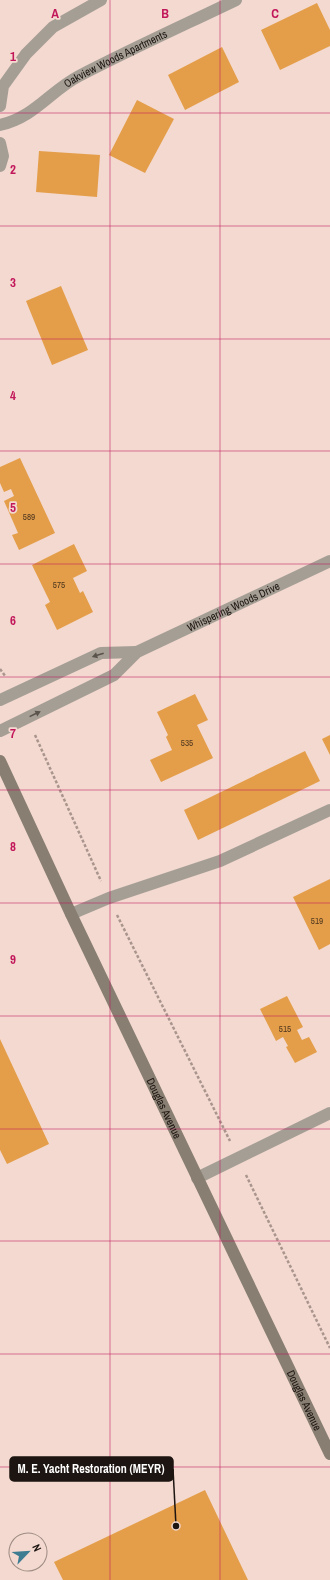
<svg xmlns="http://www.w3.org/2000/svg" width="330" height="1580" font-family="'Archivo Narrow',sans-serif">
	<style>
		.building { fill: #e49e4a }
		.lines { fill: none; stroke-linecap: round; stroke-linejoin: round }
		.path { stroke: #a9958d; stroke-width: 2.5; stroke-dasharray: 3 2; stroke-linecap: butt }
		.lane { stroke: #a59e95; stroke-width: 12 }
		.street { stroke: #a59e95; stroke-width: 12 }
		.secondary { stroke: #887e72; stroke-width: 12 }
		.oneway { fill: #5a534c }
		.grid { fill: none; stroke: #c2185b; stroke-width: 1; stroke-opacity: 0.55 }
		.labels { text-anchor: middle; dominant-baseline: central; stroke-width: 3.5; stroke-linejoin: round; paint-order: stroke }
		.number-label { font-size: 9px; fill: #4f371f }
		.street-label { font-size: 11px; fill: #1d1511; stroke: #f3d9cf }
		.grid-label { font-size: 13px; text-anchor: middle; font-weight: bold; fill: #c2185b; stroke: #f3d9cf; stroke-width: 3.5; stroke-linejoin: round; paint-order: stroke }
		.leader { fill: none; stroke: #1d1511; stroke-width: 1.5 }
		.callout-dot { fill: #1d1511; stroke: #f3d9cf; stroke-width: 1.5 }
		.callout { fill: #1d1511; stroke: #1d1511; stroke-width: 1.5 }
		.callout-label { font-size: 12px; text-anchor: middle; font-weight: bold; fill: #fff }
	</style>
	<rect width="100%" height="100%" fill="#f3d9cf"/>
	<!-- building -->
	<path class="building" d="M317 3 330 30V46L280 70 261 30Z
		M222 47 239 82 185 110 168 75Z
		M137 100 174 119 145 173 109 155Z
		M39 151 100 155 97 197 36 192Z
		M61 286 88 350 52 365 26 301Z
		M20 458 55 533 19 550 12 535 18 533 4 501 14 496 11 489 4 492 0 483V467Z
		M74 544 87 571 73 578 80 593 83 591 93 612 57 630 45 605 50 602 32 565Z
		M195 694 208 720 197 725 213 758 161 782 150 760 172 750 166 737 168 735 157 712Z
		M330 735V755L322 739Z
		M305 751 320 781 198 840 184 810Z
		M330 879V944L319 950 293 897Z
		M287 996 303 1027 297 1030 302 1040 309 1037 317 1052 295 1063 286 1047 288 1046 283 1037 276 1041 260 1009Z
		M0 1039 49 1144 7 1164 0 1150Z
		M205 1490 248 1580H63L54 1562Z"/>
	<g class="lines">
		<!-- path -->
		<path class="path" d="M0 669 6 677
			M35 735 101 881
			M117 915 230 1141
			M246 1175 330 1348"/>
		<!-- lane -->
		<path class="lane" d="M71 914 109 898 220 861 330 810
			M197 1178 330 1113"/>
		<!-- street -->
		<g class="street">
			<path d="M0 106 3 86 26 54 53 27 101 0"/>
			<path id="s1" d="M0 125C35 117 50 91 79 76 131 49 184 25 236 0"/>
			<path d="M0 143 3 156 0 166"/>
			<path d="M0 700 101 653 137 652"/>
			<path id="s2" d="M0 731 114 675 137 652 330 561"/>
		</g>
		<!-- secondary -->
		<path class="secondary" id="s3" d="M0 761 71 914 330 1454"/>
	</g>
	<!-- one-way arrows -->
	<defs><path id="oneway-solid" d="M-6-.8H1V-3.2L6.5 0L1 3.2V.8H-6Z"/></defs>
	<g class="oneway">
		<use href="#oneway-solid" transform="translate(98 655) rotate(162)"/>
		<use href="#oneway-solid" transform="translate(35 714) rotate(-26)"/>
	</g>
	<!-- grid -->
	<path class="grid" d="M110 0V1580M220 0V1580M0 113H330M0 226H330M0 339H330M0 451H330M0 564H330M0 677H330M0 790H330M0 903H330M0 1016H330M0 1129H330M0 1241H330M0 1354H330M0 1467H330"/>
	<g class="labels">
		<!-- number labels -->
		<g class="number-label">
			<text x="29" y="517">589</text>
			<text x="59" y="585">575</text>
			<text x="187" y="743">535</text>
			<text x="317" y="921">519</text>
			<text x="285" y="1029">515</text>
		</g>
		<!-- street labels -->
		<g class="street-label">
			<text stroke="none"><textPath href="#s1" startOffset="134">Oakview Woods Apartments</textPath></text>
			<text stroke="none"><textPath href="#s2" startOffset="266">Whispering Woods Drive</textPath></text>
			<text stroke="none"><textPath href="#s3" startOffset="384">Douglas Avenue</textPath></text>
			<text stroke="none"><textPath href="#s3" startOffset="708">Douglas Avenue</textPath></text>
		</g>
	</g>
	<g class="grid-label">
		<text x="55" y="18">A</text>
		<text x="165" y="18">B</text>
		<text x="275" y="18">C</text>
		<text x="13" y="61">1</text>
		<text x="13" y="174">2</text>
		<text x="13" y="287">3</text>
		<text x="13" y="400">4</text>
		<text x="13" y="512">5</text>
		<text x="13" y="625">6</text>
		<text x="13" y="738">7</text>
		<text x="13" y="851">8</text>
		<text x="13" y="964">9</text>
	</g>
	<!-- callouts -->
	<path class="leader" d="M176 1526L173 1469"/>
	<circle class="callout-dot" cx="176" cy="1526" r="4"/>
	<rect class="callout" x="10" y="1457" width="163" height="24" rx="4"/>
	<g class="callout-label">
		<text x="91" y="1473">M. E. Yacht Restoration (MEYR)</text>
	</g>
	<!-- north arrow -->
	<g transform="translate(28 1552) rotate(65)"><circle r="19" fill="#f3d9cf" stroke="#9d8b83"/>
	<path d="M0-3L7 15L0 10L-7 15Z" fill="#3e7c92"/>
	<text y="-6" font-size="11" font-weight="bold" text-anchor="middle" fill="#1d1511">N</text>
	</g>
</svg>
